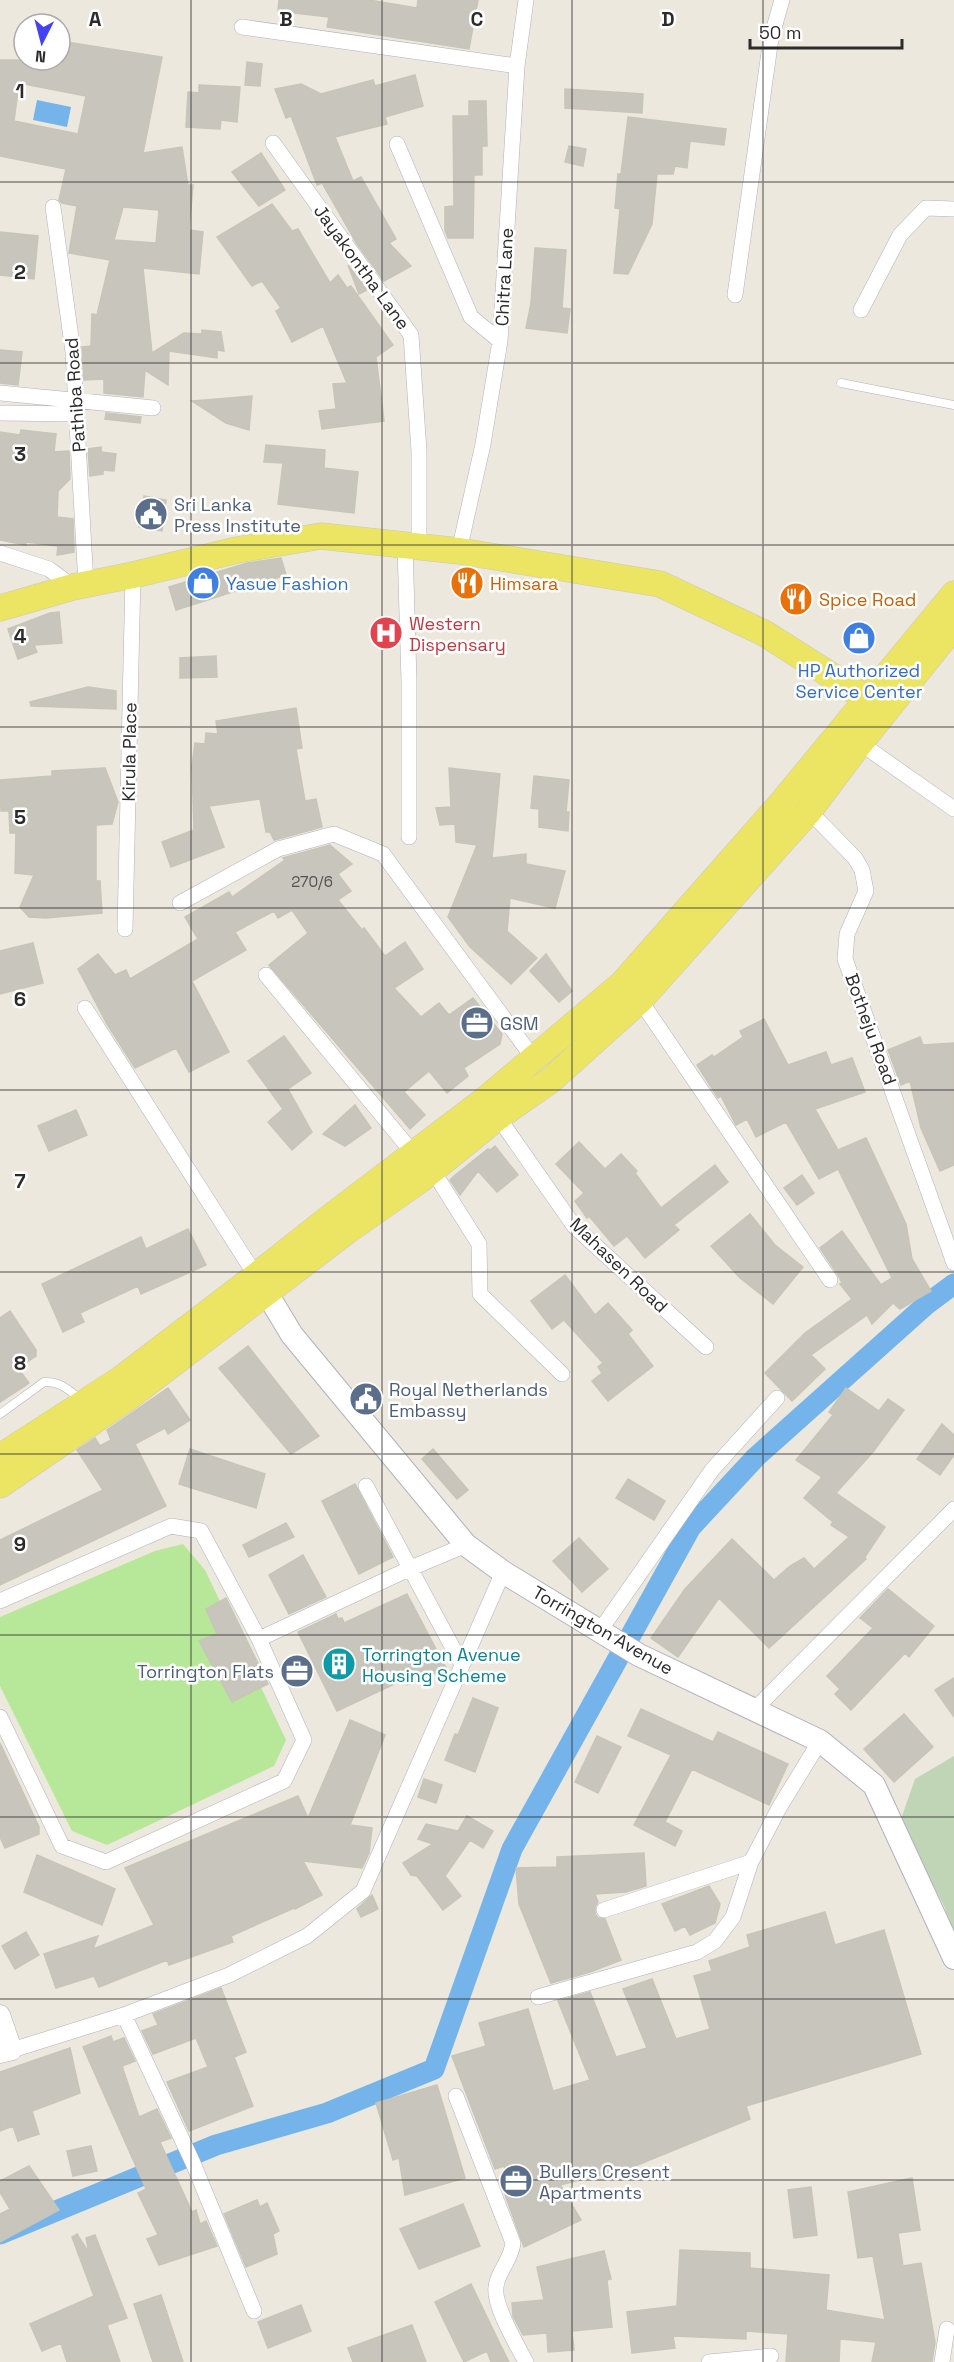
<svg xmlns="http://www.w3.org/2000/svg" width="954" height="2362" font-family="'Space Grotesk',sans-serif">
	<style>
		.cemetery { fill: #bfd5b5 }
		.pitch { fill: #b7e798 }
		.water { fill: #74b4ea }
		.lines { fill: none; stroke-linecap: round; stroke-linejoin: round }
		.canal { stroke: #74b4ea; stroke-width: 21 }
		.building { fill: #c8c6bc; stroke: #c7c5b7; stroke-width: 1.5; fill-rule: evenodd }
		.service-casing { stroke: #b1b1be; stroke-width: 9 }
		.minor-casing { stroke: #b1b1be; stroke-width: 16 }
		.tertiary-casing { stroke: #b1b1be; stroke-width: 21 }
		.secondary-casing { stroke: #b1b1be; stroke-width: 24 }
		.primary-casing { stroke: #c8c8c8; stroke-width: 27 }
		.service { stroke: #fff; stroke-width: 8 }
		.minor { stroke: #fff; stroke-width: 15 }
		.tertiary { stroke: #fff; stroke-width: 20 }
		.secondary { stroke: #fff; stroke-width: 22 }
		.primary { stroke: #ebe563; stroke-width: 26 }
		.grid { fill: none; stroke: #2b2b2b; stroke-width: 1.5; stroke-opacity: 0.55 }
		.labels { text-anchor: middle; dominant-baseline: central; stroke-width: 5; stroke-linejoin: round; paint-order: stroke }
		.number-label { font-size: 15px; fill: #52524f }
		.street-label { font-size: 18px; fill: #2b2b2b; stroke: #fff }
		.service-label { font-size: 18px; fill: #4e5e75; stroke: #fff; text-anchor: start }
		.shop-label { font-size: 18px; fill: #366cbe; stroke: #fff; text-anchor: start }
		.food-label { font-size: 18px; fill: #c56008; stroke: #fff; text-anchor: start }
		.health-label { font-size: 18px; fill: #be3a42; stroke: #fff; text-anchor: start }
		.culture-label { font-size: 18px; fill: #0d838f; stroke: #fff; text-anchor: start }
		.grid-label { font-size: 20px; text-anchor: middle; font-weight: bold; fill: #2b2b2b; stroke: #fff; stroke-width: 5; stroke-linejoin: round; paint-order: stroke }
	</style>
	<rect width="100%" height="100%" fill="#ece8dd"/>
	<!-- cemetery -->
	<path class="cemetery" d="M954 1756V1948L945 1908 900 1822 915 1779Z"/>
	<!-- pitch -->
	<path class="pitch" d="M183 1544 205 1570 286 1740 274 1766 107 1845 72 1831 0 1686V1617L155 1551Z"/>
	<!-- water -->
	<path class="water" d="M37 100 71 107 67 127 33 120Z"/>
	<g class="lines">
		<!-- canal -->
		<path class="canal" d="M0 2234 216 2145 327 2113 434 2069 512 1849 691 1527 756 1457 927 1304 954 1284"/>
	</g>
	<!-- building -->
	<path class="building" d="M279 0H369L417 8 418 0H478L469 49 327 27 329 17 278 11Z
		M60 41 162 57 143 153 182 147 188 185H193L189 230 203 232 199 274 143 268 152 353 184 333 202 334V330L221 332 224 351 217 350V358L169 351 168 385 145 370 143 397 104 393V379L84 380 82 347 91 346 92 314 97 315 110 260 69 253 77 206 62 203 59 200 66 169 0 156V60H60ZM19 83 86 96 78 134 14 121ZM123 207 159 210 156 243 114 240Z
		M247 62 262 64 260 86 245 85Z
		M415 75 423 106 385 117 387 124 335 137 353 181 361 177 396 239 389 243 411 266 384 281 357 244 322 183 317 185 291 116 286 118 275 89 301 84 321 94 373 80 375 86Z
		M199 85 240 87 237 122 221 120 220 129 186 127 188 92 199 93Z
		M565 89 643 94 642 113 565 108Z
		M469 101H486L487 146H482V175H474L473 238H448L445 230V207L454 206 453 116H469Z
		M628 117 726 129 724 145 690 141 687 168 675 166 673 174H657L652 224 628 274 614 273 620 209 615 208 618 174H621Z
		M569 146 586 149 583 166 565 162Z
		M261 153 285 190 259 206 232 172Z
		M272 204 292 231 298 229 330 283 338 275 347 288 351 286 393 345 376 357 384 421 322 429 319 411 336 409 333 384 347 383 323 326 292 342 276 311 281 308 262 281 252 286 217 237Z
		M0 232 38 236 34 279 0 275Z
		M535 248 566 250 562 308 570 309 567 333 526 328 531 303Z
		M348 265 367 290 359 294Z
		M0 350 22 352 18 385 0 383Z
		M252 396 249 430 226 423 192 401Z
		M106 413 141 417 140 423 105 419Z
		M21 430 56 434 54 452 69 451 70 479 58 491 57 517 73 519 74 552 57 555 58 546 26 542V545L0 540V432L20 435Z
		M266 445 325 450 324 468 358 472 354 513 278 504 283 463 264 462Z
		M101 447V452L116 454 114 471 103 470V474L90 476 88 449Z
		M144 496 166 500 162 531 139 527Z
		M281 558 286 575 176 610 169 587 247 563Z
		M59 612 62 643 34 645 37 652 18 659 8 629 50 613Z
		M216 656 217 677 180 678V658Z
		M88 687 116 691V709L31 706 30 702Z
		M296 708 302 748 296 749 305 801 316 799 322 827 274 840 270 832H266L260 799 209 806 224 847 171 867 162 842 194 830 192 766 195 743 205 744 206 733 218 734 216 721Z
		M105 768 118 802 112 824 96 825V881H100L102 913 46 918 29 917 20 907 34 875 15 873 16 833H10L9 811H1L0 780 52 776V771Z
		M449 768 500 774 492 858 526 854V864L565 871 555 908 510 898 507 931 537 958 511 984 470 947 448 917 477 845 456 842 455 824 440 825 436 808 451 807Z
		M534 776 569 780 566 812H569L568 831 539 827V809L531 808Z
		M330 845 352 864 338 874 351 891 338 900 362 930 364 928 385 956 405 942 423 969 394 988 421 1017 439 1003 449 1015 473 998 502 1034 500 1044 464 1068 468 1076 447 1093 429 1071 404 1092 425 1115 410 1129 269 965 308 933 292 910 278 918 274 911 235 932 246 950 192 981 229 1052 189 1072 176 1048 135 1068 107 1024 78 969 98 954 115 975 126 970 130 979 198 939 185 917 229 892 232 897 285 860 283 858Z
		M33 943 43 983 0 994V951Z
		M546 954 572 991 559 1002 530 971Z
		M764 1019 788 1065 826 1052 831 1065 852 1058 865 1092 815 1109 838 1150 866 1138 906 1224 912 1259 931 1291 900 1309 893 1303 872 1324 867 1315 811 1355 825 1369 792 1401 765 1373 805 1333 852 1299 840 1284 842 1283 838 1275 820 1248 842 1231 881 1285 892 1278 838 1169 819 1179 786 1122 756 1137 747 1119 736 1125 721 1096 718 1098 697 1065 712 1055 714 1057 743 1037 740 1031Z
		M284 1036 311 1073 288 1089 312 1132 292 1150 268 1122 283 1109 248 1061Z
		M920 1037 923 1045 954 1043V1165L940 1171 921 1128 910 1081 901 1085 888 1050Z
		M355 1105 371 1128 345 1146 323 1134Z
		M76 1110 87 1135 49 1151 38 1126Z
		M579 1142 605 1169 621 1154 637 1171 635 1173 661 1208 715 1165 728 1182 674 1225 679 1230 645 1258 627 1236 614 1246 589 1216 587 1218 575 1201 584 1193 556 1164Z
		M495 1146 518 1175 497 1192 478 1171 460 1195 450 1180 454 1176 488 1149 490 1150Z
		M802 1175 814 1193 797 1205 784 1188Z
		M750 1214 775 1245 803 1267 773 1304 740 1278 711 1246Z
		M188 1229 206 1265 141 1294 138 1286 80 1313 84 1322 63 1332 42 1284 141 1237 146 1249Z
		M565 1275 595 1315 608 1303 632 1330 628 1334 653 1366 608 1401 592 1381 602 1373 598 1367 603 1363 564 1320 552 1329 531 1301Z
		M10 1311 36 1350V1356L18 1368 29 1383 0 1402V1318Z
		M248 1346 319 1436 291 1454 219 1368Z
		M168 1388 190 1420 168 1434 165 1428 135 1444 166 1506 0 1585V1540L103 1490 77 1450 95 1438 100 1446 111 1440 107 1430Z
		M846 1388 879 1411 888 1399 904 1410 873 1452 836 1493 885 1527 865 1557 866 1559 769 1648 719 1598 678 1657 651 1638 685 1589 732 1539 774 1580 790 1566 804 1558 814 1569 849 1537 831 1525 833 1522 804 1498 822 1477 796 1460 833 1415 829 1412Z
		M942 1424 954 1435V1455L940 1475 917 1459Z
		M190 1449 265 1474 256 1508 179 1484Z
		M433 1449 468 1490 457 1499 422 1459Z
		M628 1479 665 1501 654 1520 616 1498Z
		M355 1484 393 1557 359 1574 322 1501Z
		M286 1523 294 1537 249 1557 243 1545Z
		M579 1538 608 1569 582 1592 553 1561Z
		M303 1555 326 1597 289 1614 269 1575Z
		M888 1589 934 1626 909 1657 905 1653 851 1710 835 1694 840 1689 827 1676 873 1628 860 1618Z
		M407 1594 446 1668 407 1685 405 1679 337 1711 298 1632 336 1614 338 1619 342 1618 344 1623Z
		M226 1598 268 1684 232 1702 199 1641 217 1634 206 1609Z
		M954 1678V1717L935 1690Z
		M473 1698 498 1708 475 1772 445 1760 455 1734 458 1735Z
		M641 1709 713 1742 718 1732 788 1764 769 1805 692 1769 665 1822 682 1831 675 1846 634 1825 671 1755 628 1736Z
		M904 1714 933 1747 894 1782 864 1749Z
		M350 1720 385 1735 350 1825 372 1828 369 1853 362 1868 303 1861 322 1895 295 1909 294 1908 231 1936 233 1942 169 1965 167 1960 99 1987 94 1976 56 1988 44 1954 98 1936 93 1949 154 1925 125 1868 298 1796 308 1818Z
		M597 1736 621 1747 598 1793 575 1782Z
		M0 1743 39 1827V1834L5 1848 0 1837Z
		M424 1779 442 1785 436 1803 418 1797Z
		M467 1816 493 1831 483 1848 470 1840 445 1876 461 1896 443 1910 417 1876 411 1875 403 1863 433 1844 418 1839 426 1824 458 1831Z
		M644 1853 646 1886 626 1892 595 1894 598 1902 595 1907V1914L598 1918 605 1919 621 1960 590 1972 551 1983 519 1904 516 1868 557 1867V1857Z
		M37 1855 115 1889 102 1925 24 1892Z
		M709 1886 720 1904 715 1923 690 1935 685 1926 675 1931 662 1904Z
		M372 1895 378 1909 361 1917 357 1909Z
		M825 1912 835 1945 884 1930 921 2054 746 2106 750 2119 635 2166 560 2185 581 2220 524 2247 503 2189 510 2186 504 2166 495 2169 452 2056 486 2046 479 2023 528 2009 553 2091 590 2080 558 2001 590 1992 616 2057 647 2048 623 1989 652 1979 676 2039 710 2029 694 1976 712 1971 709 1961 750 1947 747 1935Z
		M26 1932 39 1955 15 1969 2 1946Z
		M221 1988 246 2052 234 2057 253 2106 189 2131 167 2082 208 2067 196 2038 153 2054 142 2031 158 2025 153 2014Z
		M111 2036 113 2042 124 2038 135 2061 122 2066 139 2117 157 2109 171 2138 160 2142 192 2212 196 2210 200 2224 206 2221 217 2246 159 2265 147 2239 158 2235 138 2193 146 2189 83 2047Z
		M70 2048 80 2093 32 2111 39 2134 18 2141 13 2126 0 2131V2072Z
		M437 2085 465 2178 405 2195 399 2158 393 2160 376 2103Z
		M91 2146 97 2171 73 2176 67 2151Z
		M29 2166 59 2210 0 2242V2214L10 2209 0 2192V2181Z
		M912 2178 920 2230 898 2233 903 2266 921 2263 935 2342 932 2362H872L876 2342 840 2339 839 2362H786L788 2334 746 2331V2339L673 2336 675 2348 632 2353 627 2312 677 2306 680 2250 750 2253V2268L829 2275 826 2310 885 2320 873 2256 858 2258 848 2192Z
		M811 2187 817 2235 794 2238 788 2190Z
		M257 2200 260 2207 267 2203 279 2231 273 2234 277 2254 246 2267 224 2214Z
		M463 2204 480 2246 419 2269 400 2229Z
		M77 2234 89 2253 86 2238 95 2235 127 2318 107 2325 120 2362H67L61 2343 42 2351 30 2324 94 2296 72 2237Z
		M604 2251 611 2279 607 2280 612 2327 572 2331 574 2350 548 2352 547 2333 523 2335 513 2316 512 2303 544 2300 537 2267Z
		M471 2284 500 2344 509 2362H491L487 2351 464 2362 435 2302Z
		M161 2295 183 2362H153L134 2304Z
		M301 2305 311 2331 268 2348 258 2322Z
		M412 2325 426 2362H353L348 2348Z"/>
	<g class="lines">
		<defs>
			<path id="service" d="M841 383 954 405
				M0 1414 44 1382C60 1381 69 1390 81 1400"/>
			<path id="minor" d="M242 27 517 66
				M273 143 411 335 419 451V547
				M397 144 471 317 500 341
				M53 207 73 352 86 585
				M735 295 771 38 782 0
				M861 310 900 235 926 208 954 209
				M0 393 153 408
				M0 413 77 414
				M405 546 409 681V837
				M459 551 483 444 500 341 517 66 526 0
				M0 553 49 569 73 587
				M860 743 954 809
				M809 811 855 858 862 870 866 891 847 934 845 959 954 1263
				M180 903 278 849 334 834 383 854 534 1059
				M125 929 133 575
				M266 975 413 1153
				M640 1000 830 1280
				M85 1008 256 1276
				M498 1117 574 1226 706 1347
				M433 1171 479 1244 480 1294 562 1374
				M366 1486 462 1665
				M0 1601 171 1526 201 1531 259 1639 304 1740 284 1781 106 1862 62 1846 0 1717
				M599 1632 712 1470 777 1398
				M259 1639 411 1568 466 1545
				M755 1709 954 1509
				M604 1910 751 1862
				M538 1997 697 1952 715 1941 733 1917 751 1862 779 1808 820 1741
				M124 2015 193 2163 254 2311
				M12 2050 124 2015 229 1975 307 1936 363 1891 503 1572
				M456 2096 513 2243C511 2261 497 2272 496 2287 493 2305 517 2345 526 2362
				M709 2362 771 2356
				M942 2362 947 2329"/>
			<path id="tertiary" d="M0 2015 12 2050 0 2053"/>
			<path id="secondary" d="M257 1277 292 1335 466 1545 503 1572 639 1655 820 1741 874 1785 954 1958"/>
			<path id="primary" d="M0 608 73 587 133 575 237 550 321 536 459 551 660 584 764 633 868 699 880 709
				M0 1457 121 1379 256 1276 333 1215 486 1099 623 983 779 806 954 594
				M0 1485 133 1394 347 1231 420 1180 498 1117 551 1080 640 1000 809 811 860 743 954 626"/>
		</defs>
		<!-- service casing -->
		<use href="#service" class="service-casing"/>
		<!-- minor casing -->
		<use href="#minor" class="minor-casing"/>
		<!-- tertiary casing -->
		<use href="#tertiary" class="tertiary-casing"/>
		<!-- secondary casing -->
		<use href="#secondary" class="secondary-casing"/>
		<!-- primary casing -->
		<use href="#primary" class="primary-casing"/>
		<!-- service -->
		<use href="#service" class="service"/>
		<!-- minor -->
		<use href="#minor" class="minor"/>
		<!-- tertiary -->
		<use href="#tertiary" class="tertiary"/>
		<!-- secondary -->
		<use href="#secondary" class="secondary"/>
		<!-- primary -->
		<use href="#primary" class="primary"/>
	</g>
	<!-- grid -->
	<path class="grid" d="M191 0V2362M382 0V2362M572 0V2362M763 0V2362M0 182H954M0 363H954M0 545H954M0 727H954M0 908H954M0 1090H954M0 1272H954M0 1454H954M0 1635H954M0 1817H954M0 1999H954M0 2180H954"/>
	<!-- icons -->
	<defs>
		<symbol id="civic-disc" viewBox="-11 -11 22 22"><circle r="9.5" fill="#5c6f8a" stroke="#fff"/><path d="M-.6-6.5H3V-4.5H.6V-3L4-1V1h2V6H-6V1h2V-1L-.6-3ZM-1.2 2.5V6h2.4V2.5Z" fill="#fff"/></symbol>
		<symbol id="shop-disc" viewBox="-11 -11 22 22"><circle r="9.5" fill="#3f7fe0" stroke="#fff"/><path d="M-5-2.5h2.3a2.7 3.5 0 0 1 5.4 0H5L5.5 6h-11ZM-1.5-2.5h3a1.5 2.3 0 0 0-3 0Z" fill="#fff"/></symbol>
		<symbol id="restaurant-disc" viewBox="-11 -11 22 22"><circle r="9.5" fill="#e8710a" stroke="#fff"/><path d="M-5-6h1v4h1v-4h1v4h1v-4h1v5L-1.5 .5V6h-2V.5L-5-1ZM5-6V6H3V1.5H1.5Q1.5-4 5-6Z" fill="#fff"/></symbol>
		<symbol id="hospital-disc" viewBox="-11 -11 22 22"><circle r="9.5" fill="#e0444e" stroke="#fff"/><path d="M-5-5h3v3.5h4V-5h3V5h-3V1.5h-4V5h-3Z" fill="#fff"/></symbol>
		<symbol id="office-disc" viewBox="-11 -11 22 22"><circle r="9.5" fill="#5c6f8a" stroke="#fff"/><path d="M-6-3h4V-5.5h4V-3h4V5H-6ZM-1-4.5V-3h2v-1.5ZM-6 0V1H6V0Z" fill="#fff"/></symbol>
		<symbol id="building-disc" viewBox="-11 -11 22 22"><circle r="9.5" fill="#0f9aa8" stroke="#fff"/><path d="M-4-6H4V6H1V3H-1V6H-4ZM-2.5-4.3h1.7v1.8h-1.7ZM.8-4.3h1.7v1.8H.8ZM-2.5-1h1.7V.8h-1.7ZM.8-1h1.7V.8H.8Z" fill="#fff"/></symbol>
	</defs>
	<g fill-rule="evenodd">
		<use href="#civic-disc" x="132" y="495" width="38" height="38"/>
		<use href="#shop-disc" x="184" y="564" width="38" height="38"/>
		<use href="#restaurant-disc" x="448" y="564" width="38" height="38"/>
		<use href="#restaurant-disc" x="777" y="580" width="38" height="38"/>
		<use href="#hospital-disc" x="367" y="614" width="38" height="38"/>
		<use href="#shop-disc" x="840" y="619" width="38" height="38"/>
		<use href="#office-disc" x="458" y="1004" width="38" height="38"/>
		<use href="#civic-disc" x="347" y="1380" width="38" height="38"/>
		<use href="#building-disc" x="320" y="1645" width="38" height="38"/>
		<use href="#office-disc" x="278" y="1652" width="38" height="38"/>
		<use href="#office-disc" x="497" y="2162" width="38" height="38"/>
	</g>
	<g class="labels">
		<!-- number labels -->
		<g class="number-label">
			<text x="312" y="881">270/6</text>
		</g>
		<!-- street labels -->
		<g class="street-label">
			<text transform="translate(362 267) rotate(54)">Jayakontha Lane</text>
			<text transform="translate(504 277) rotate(-87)">Chitra Lane</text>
			<text transform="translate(75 395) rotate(-94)">Pathiba Road</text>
			<text transform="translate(129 752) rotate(-89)">Kirula Place</text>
			<text transform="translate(871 1029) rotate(70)">Botheju Road</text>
			<text transform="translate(619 1265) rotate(44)">Mahasen Road</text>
			<text transform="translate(603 1630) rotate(30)">Torrington Avenue</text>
		</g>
		<!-- service labels -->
		<g class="service-label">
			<text x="174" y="504">Sri Lanka<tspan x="174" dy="21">Press Institute</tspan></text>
			<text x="500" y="1023">GSM</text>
			<text x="389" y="1389">Royal Netherlands<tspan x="389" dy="21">Embassy</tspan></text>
			<text x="274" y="1671" text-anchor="end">Torrington Flats</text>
			<text x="539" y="2171">Bullers Cresent<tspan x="539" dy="21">Apartments</tspan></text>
		</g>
		<!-- shop labels -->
		<g class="shop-label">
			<text x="226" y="583">Yasue Fashion</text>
			<text x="859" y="670" text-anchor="middle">HP Authorized<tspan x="859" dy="21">Service Center</tspan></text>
		</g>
		<!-- food labels -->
		<g class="food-label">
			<text x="490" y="583">Himsara</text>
			<text x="819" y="599">Spice Road</text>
		</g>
		<!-- health labels -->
		<g class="health-label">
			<text x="409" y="623">Western<tspan x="409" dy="21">Dispensary</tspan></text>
		</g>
		<!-- culture labels -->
		<g class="culture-label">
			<text x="362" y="1654">Torrington Avenue<tspan x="362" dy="21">Housing Scheme</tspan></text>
		</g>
	</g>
	<g class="grid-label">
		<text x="95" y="26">A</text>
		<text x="286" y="26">B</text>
		<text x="477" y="26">C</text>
		<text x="668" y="26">D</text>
		<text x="20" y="98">1</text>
		<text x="20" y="279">2</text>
		<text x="20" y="461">3</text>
		<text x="20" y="643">4</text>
		<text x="20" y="824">5</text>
		<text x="20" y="1006">6</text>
		<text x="20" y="1188">7</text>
		<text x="20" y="1370">8</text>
		<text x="20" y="1551">9</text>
	</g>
	<!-- north arrow -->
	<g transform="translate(42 42) rotate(186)"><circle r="28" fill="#ffffff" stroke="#aaaaaa" stroke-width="1.5"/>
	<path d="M0-4.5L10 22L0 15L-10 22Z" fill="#4443f3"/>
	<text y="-9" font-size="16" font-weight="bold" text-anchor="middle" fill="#2b2b2b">N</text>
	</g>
	<!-- scale -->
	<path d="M750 39v9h152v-9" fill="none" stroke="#2b2b2b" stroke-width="3"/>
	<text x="759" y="39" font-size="18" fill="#2b2b2b" stroke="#ffffff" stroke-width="4.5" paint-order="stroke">50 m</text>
</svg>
